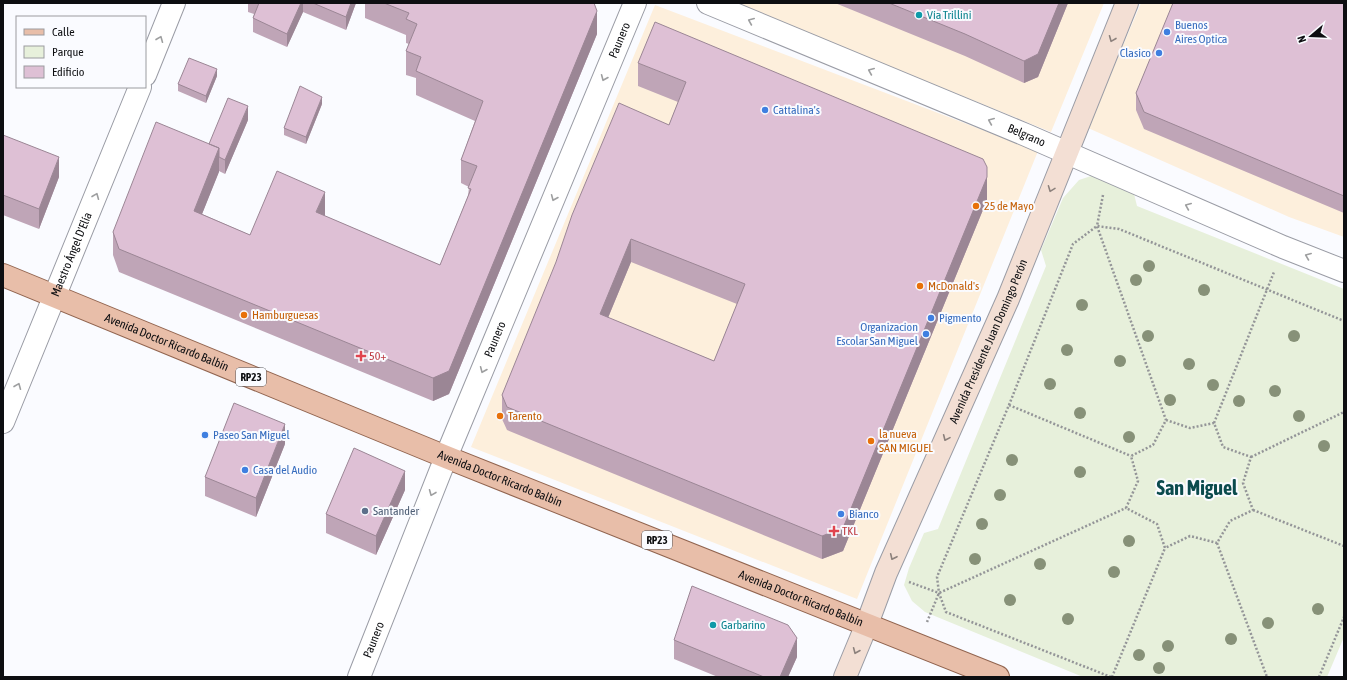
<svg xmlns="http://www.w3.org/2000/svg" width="1347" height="680" font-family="'Asap Condensed',sans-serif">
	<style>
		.commercial { fill: #fdefdc }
		.green { fill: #e7f0db }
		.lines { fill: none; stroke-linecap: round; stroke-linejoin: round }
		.minor-casing { stroke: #9a9ca5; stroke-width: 24 }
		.secondary-casing { stroke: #9a9ca5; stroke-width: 24 }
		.primary-casing { stroke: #91644f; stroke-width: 24 }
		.path { stroke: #949598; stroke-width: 2.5; stroke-dasharray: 2 2; stroke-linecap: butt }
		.minor { stroke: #fff; stroke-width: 22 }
		.secondary { stroke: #f3dfd4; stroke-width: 22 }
		.primary { stroke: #e8bea9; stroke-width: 22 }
		.tree { fill: #879178 }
		.wall { fill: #bfa5b7; fill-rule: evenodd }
		.shaded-wall { fill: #9b8695 }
		.building { fill: #dec0d5; stroke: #9b8695; fill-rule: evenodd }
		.oneway { stroke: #9e9fa0 }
		.oneway2 { stroke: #8c817c }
		.culture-dot { fill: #0f9aa8; stroke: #fafbff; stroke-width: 1.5 }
		.shop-dot { fill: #3f7fe0; stroke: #fafbff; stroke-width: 1.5 }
		.food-dot { fill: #e8710a; stroke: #fafbff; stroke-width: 1.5 }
		.health-dot { fill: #e0444e; stroke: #fafbff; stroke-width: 1.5 }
		.service-dot { fill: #5c6f8a; stroke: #fafbff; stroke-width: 1.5 }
		.labels { text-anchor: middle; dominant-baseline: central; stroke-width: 4; stroke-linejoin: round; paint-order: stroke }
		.shield { fill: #fafbff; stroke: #545558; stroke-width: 1 }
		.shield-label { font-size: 11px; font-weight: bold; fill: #0d0e11 }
		.culture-label { font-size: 12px; fill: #0d838f; stroke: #fafbff; text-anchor: start }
		.shop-label { font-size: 12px; fill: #366cbe; stroke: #fafbff; text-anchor: start }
		.street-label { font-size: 12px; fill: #0d0e11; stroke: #fafbff }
		.food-label { font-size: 12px; fill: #c56008; stroke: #fafbff; text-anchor: start }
		.health-label { font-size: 12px; fill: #be3a42; stroke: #fafbff; text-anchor: start }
		.service-label { font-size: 12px; fill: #4e5e75; stroke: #fafbff; text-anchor: start }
		.town-label { font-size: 20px; font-weight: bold; fill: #0b4b4d; stroke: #fafbff }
	</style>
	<rect width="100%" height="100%" fill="#fafbff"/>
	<!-- commercial -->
	<path class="commercial" d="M733 3H1104L1051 132Z
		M1141 3H1344V237L1289 217 1088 128Z
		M655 5 1038 151 857 599 471 447Z"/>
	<!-- green -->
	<path class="green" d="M1097 174 1132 186 1137 206 1344 289V637L1327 677H1083L925 612 912 601 904 585 909 568 924 533 938 529 1046 266 1041 250 1063 198 1079 180Z"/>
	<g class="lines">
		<defs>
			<g id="minor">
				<path id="s1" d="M708 3 1026 135 1283 247 1344 271"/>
				<path d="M145 75 174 3"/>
				<path id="s2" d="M3 422 140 87"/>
				<path id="s3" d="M359 677 446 457 635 3"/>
			</g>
			<g id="secondary">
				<path id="s4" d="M845 677 867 624 886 573 1008 299 1127 3"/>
			</g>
			<g id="primary">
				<path id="s5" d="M3 275 446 457 998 677"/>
			</g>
		</defs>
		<!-- minor casing -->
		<use href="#minor" class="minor-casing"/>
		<!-- secondary casing -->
		<use href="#secondary" class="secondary-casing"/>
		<!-- primary casing -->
		<use href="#primary" class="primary-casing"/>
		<!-- path -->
		<path class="path" d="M1103 195 1097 226 1166 420
			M1009 405 1131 456
			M1166 420 1190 428 1214 423 1223 447 1251 457 1243 483 1253 510 1230 521 1217 543 1190 536 1165 548 1157 524 1126 508 1138 481 1131 456 1153 445Z
			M1214 423 1274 272
			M1251 457 1344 412
			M1253 510 1344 546
			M1217 543 1267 677
			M909 582 939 593
			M927 622 939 593 1126 508
			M1111 677 946 612 939 593 937 577 1009 405 1073 244 1097 226 1119 229 1344 321
			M1112 677 1165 548
			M1319 677 1344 617"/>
		<!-- minor -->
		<use href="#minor" class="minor"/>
		<!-- secondary -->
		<use href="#secondary" class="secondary"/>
		<!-- primary -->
		<use href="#primary" class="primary"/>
	</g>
	<!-- trees -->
	<g class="tree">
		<circle cx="1149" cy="266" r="6"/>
		<circle cx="1136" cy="280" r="6"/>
		<circle cx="1204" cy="290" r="6"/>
		<circle cx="1082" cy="305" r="6"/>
		<circle cx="1148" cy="336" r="6"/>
		<circle cx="1294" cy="336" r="6"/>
		<circle cx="1067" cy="350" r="6"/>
		<circle cx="1120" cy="361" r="6"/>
		<circle cx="1189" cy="364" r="6"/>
		<circle cx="1050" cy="384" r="6"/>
		<circle cx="1213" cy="385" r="6"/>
		<circle cx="1275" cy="391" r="6"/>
		<circle cx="1170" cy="400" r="6"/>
		<circle cx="1239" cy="401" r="6"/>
		<circle cx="1080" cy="413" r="6"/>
		<circle cx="1299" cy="416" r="6"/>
		<circle cx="1129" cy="437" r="6"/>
		<circle cx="1324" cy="446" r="6"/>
		<circle cx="1012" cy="460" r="6"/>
		<circle cx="1080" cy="472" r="6"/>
		<circle cx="1000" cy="495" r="6"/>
		<circle cx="982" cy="524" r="6"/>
		<circle cx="1129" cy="541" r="6"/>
		<circle cx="975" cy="559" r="6"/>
		<circle cx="1040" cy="564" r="6"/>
		<circle cx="1114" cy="572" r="6"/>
		<circle cx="1010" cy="600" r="6"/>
		<circle cx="1318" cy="609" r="6"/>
		<circle cx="1068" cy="619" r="6"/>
		<circle cx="1268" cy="623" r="6"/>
		<circle cx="1231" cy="639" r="6"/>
		<circle cx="1168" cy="646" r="6"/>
		<circle cx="1139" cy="655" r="6"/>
		<circle cx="1159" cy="668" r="6"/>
	</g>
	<!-- wall -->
	<path class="wall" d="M248 3H356L346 30 303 12 287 47 253 32V18L254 14 248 12Z
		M365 3H594L597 34 449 394 433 401 119 272 113 255V232L209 144 248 120 225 174 219 171 202 214 250 235 325 216 440 265 468 196 469 187 461 183V160L475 121 416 95V78L406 75V51L409 44 406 43V35L365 18Z
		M835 3H1068L1038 77 1024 83 965 56Z
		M1344 3V213L1144 129 1136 110V93Z
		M638 63 987 200 843 551 822 559 507 430 502 419V395L669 125 678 102 638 86ZM631 262 737 304 714 361 608 318Z
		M217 76 206 103 178 91V84Z
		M322 104 306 144 284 135V128Z
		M3 135 59 177 39 229 3 215Z
		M285 444 256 517 205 496V477Z
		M405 490 376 555 326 533V514Z
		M674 640 797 657 788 677H718L674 659Z"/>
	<!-- shaded-wall -->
	<path class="shaded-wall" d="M301 3H303V12L287 47V34Z
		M351 3H356L346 30V17Z
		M1059 3H1068L1038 77 1024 83V61Z
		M597 11V34L449 394 433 401V378Z
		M217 69V76L206 103V96Z
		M322 97V104L306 144V137Z
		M248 106V120L225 174V160Z
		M219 148V172L194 234V211Z
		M59 157V177L39 229V209Z
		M987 177V200L843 551 822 559V536Z
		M325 192V216L316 236V212Z
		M631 239V262L600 337V314Z
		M285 424V444L256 517V498Z
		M405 471V490L376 555V536Z
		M797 638V657L788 677H780Z"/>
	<!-- building -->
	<path class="building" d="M259 3H301L287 34 253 18Z
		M313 3H351L346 17Z
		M384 3H594L597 11 449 371 433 378 119 249 113 232 156 122 219 148 194 211 250 235 277 171 325 192 316 212 440 265 471 189 468 188 477 166 461 160 483 101 416 71 421 57 406 51 417 24 406 19 409 13Z
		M889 3H1059L1038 54 1024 61 965 34Z
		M1173 3H1344V196L1144 112 1136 93Z
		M655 22 983 159 987 167V177L843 528 822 536 507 407 502 395 556 262 572 215 619 103 669 125 686 82 638 63ZM631 239 745 284 714 361 600 314Z
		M189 58 217 69 206 96 178 84Z
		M300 86 322 97 306 137 284 128Z
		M228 98 248 106 225 160 219 157V148L209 144Z
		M3 135 59 157 39 209 3 195Z
		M234 403 285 424 256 498 205 477Z
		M354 448 405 471 376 536 326 514Z
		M692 586 788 625 797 638 780 677H764L674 640Z"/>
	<!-- one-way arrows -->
	<defs><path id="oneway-chevron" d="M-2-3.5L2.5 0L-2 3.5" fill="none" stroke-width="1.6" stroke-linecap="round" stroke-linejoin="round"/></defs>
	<g class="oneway">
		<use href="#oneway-chevron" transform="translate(751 21) rotate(-157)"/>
		<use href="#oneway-chevron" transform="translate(160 39) rotate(-68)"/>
		<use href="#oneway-chevron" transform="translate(871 71) rotate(-157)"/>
		<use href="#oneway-chevron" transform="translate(604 78) rotate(113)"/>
		<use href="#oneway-chevron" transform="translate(991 121) rotate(-157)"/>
		<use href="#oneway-chevron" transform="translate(96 196) rotate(-68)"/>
		<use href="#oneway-chevron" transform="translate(554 198) rotate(113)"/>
		<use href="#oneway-chevron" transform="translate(1188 206) rotate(-157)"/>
		<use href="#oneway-chevron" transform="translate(1308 256) rotate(-158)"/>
		<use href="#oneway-chevron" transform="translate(483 370) rotate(113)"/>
		<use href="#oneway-chevron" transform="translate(18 386) rotate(-68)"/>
		<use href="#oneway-chevron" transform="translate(432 493) rotate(112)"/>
	</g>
	<g class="oneway2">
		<use href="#oneway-chevron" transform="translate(1112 39) rotate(112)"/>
		<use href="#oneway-chevron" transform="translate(1051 189) rotate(111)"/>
		<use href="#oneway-chevron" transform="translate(946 438) rotate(114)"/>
		<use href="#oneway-chevron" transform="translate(893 557) rotate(115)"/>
		<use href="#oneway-chevron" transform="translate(856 651) rotate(113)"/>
	</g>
	<!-- markers -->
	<g class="culture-dot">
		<circle cx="919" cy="15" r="4"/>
		<circle cx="713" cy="625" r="4"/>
	</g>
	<g class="shop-dot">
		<circle cx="1167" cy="32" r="4"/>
		<circle cx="1159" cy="53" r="4"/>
		<circle cx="765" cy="110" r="4"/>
		<circle cx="931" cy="318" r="4"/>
		<circle cx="926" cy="334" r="4"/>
		<circle cx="205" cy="435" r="4"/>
		<circle cx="245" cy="470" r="4"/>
		<circle cx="841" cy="514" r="4"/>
	</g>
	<g class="food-dot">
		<circle cx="976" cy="206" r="4"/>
		<circle cx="920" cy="286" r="4"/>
		<circle cx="244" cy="315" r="4"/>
		<circle cx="500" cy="416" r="4"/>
		<circle cx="871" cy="441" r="4"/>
	</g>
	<g class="health-dot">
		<path d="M359 350h4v4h4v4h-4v4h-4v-4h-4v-4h4z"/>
		<path d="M832 525h4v4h4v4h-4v4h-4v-4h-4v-4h4z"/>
	</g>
	<circle class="service-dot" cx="365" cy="511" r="4"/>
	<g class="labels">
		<!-- shield labels -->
		<g class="shield">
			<rect x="236" y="368" width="30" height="18" rx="3"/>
			<rect x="642" y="531" width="30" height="18" rx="3"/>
		</g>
		<g class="shield-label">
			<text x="251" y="377">RP23</text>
			<text x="657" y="540">RP23</text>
		</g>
		<!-- culture labels -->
		<g class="culture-label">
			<text x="927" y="15">Vía Trillini</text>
			<text x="721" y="625">Garbarino</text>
		</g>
		<!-- shop labels -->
		<g class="shop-label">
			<text x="1175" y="25">Buenos<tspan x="1175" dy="14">Aires Optica</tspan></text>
			<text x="1151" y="53" text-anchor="end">Clasico</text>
			<text x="773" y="110">Cattalina's</text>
			<text x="939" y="318">Pigmento</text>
			<text x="918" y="327" text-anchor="end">Organizacion<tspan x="918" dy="14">Escolar San Miguel</tspan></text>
			<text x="213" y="435">Paseo San Miguel</text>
			<text x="253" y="470">Casa del Audio</text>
			<text x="849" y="514">Bianco</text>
		</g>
		<!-- street labels -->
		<g class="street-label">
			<text stroke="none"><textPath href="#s3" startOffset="688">Paunero</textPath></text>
			<text stroke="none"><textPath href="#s1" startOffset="345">Belgrano</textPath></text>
			<text stroke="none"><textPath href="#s2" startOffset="181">Maestro Ángel D'Elía</textPath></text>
			<text stroke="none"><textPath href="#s3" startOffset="364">Paunero</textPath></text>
			<text stroke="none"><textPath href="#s4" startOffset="365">Avenida Presidente Juan Domingo Perón</textPath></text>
			<text stroke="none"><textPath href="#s5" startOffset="177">Avenida Doctor Ricardo Balbín</textPath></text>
			<text stroke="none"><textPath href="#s5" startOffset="537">Avenida Doctor Ricardo Balbín</textPath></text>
			<text stroke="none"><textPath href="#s5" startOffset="861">Avenida Doctor Ricardo Balbín</textPath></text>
			<text stroke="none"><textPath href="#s3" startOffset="40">Paunero</textPath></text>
		</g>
		<!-- food labels -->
		<g class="food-label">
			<text x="984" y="206">25 de Mayo</text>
			<text x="928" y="286">McDonald's</text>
			<text x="252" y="315">Hamburguesas</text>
			<text x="508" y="416">Tarento</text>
			<text x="879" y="434">la nueva<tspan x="879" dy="14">SAN MIGUEL</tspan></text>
		</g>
		<!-- health labels -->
		<g class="health-label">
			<text x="369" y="356">50+</text>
			<text x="842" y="531">TKL</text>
		</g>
		<!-- service labels -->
		<g class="service-label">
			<text x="373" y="511">Santander</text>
		</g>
		<!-- town labels -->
		<g class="town-label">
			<text x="1197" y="487">San Miguel</text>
		</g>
	</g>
	<!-- border -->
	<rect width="1347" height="680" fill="none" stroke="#0d0e11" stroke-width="8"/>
	<!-- legend -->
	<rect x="16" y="16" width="130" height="72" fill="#fafbff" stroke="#9b9ca0"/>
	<rect x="24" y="29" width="20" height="6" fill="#e8bea9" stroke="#9b9ca0"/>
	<text x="52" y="36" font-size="12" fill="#0d0e11">Calle</text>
	<rect x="24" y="46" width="20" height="12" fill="#e7f0db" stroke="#9b9ca0"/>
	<text x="52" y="56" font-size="12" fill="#0d0e11">Parque</text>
	<rect x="24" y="66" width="20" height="12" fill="#dec0d5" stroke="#9b9ca0"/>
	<text x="52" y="76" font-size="12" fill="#0d0e11">Edificio</text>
	<!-- north arrow -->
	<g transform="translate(1311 36) rotate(251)" stroke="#fafbff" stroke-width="3" paint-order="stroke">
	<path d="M0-3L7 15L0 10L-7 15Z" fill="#0d0e11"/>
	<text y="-6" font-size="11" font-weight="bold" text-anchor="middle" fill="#0d0e11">N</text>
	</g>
</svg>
